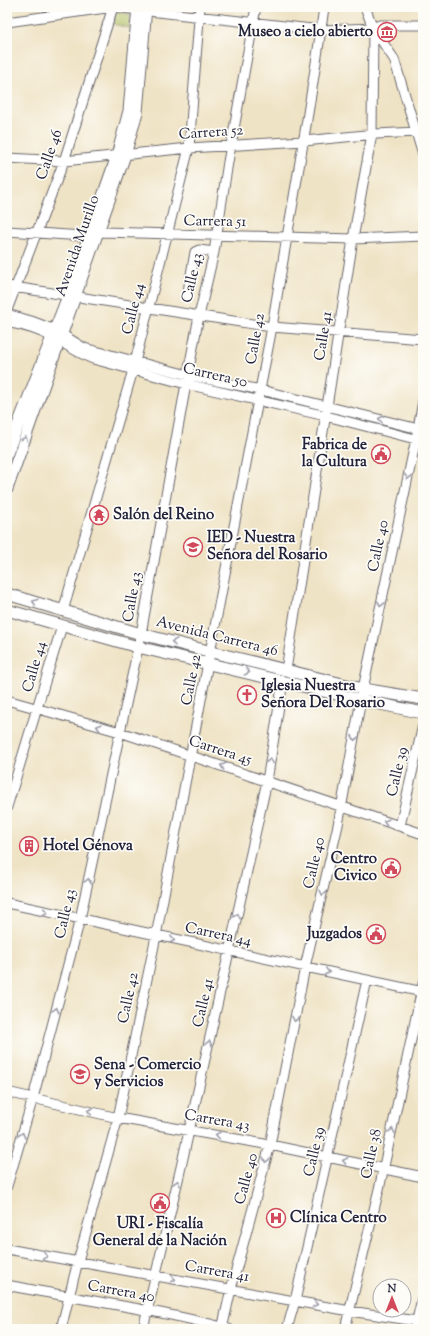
<svg xmlns="http://www.w3.org/2000/svg" width="430" height="1336" font-family="'Sorts Mill Goudy',serif">
	<style>
		.green { fill: #b0be61; stroke: #69704e }
		.lines { fill: none; stroke-linecap: round; stroke-linejoin: round }
		.minor-casing { stroke: #6a666b; stroke-width: 11 }
		.major-casing { stroke: #6a666b; stroke-width: 13 }
		.minor { stroke: #fff; stroke-width: 9 }
		.major { stroke: #fff; stroke-width: 11 }
		.oneway { stroke: #9c9ca7 }
		.labels { text-anchor: middle; dominant-baseline: central; stroke-width: 3.5; stroke-linejoin: round; paint-order: stroke }
		.poi-label { font-size: 15px; font-weight: bold; fill: #22223b; stroke: #fdfcf7; text-anchor: start }
		.street-label { font-size: 15px; fill: #22223b; stroke: #fdfcf7 }
	</style>
	<rect width="100%" height="100%" fill="#fdfcf7"/>
	<filter id="ink" filterUnits="userSpaceOnUse"><feTurbulence type="fractalNoise" baseFrequency=".025" numOctaves="2"/><feDisplacementMap in="SourceGraphic" scale="8" xChannelSelector="R" yChannelSelector="G"/><feConvolveMatrix kernelMatrix="1 2 1 2 8 2 1 2 1" color-interpolation-filters="sRGB"/></filter>
	<filter id="wash" filterUnits="userSpaceOnUse"><feTurbulence type="fractalNoise" baseFrequency=".012" numOctaves="4" result="noise"/><feDisplacementMap in="SourceGraphic" scale="16" xChannelSelector="R" yChannelSelector="G"/><feGaussianBlur stdDeviation="0.9" result="paint"/><feColorMatrix in="noise" values="0 0 0 0 0 0 0 0 0 0 0 0 0 0 0 0 0 1.4 0 .05"/><feComposite in="paint" operator="in"/></filter>
	<g filter="url(#wash)">
		<rect width="100%" height="100%" fill="#efe3c5"/>
		<!-- green -->
		<path class="green" d="M116 12 130 14 129 28 113 24Z"/>
	</g>
	<g filter="url(#ink)">
		<g class="lines">
			<defs>
				<path id="minor" d="M7 22 113 7 321 30 373 28 380 25H423
					M373 28 394 59 423 155
					M7 158 64 161 189 148 304 141 376 134 417 132
					M7 231 83 236 103 232 353 239 423 236
					M7 286 272 327 423 339
					M187 297 195 252 199 250 214 252
					M7 310 64 161 113 7
					M7 314 31 321 55 330 84 348 188 375 261 390 423 430
					M7 322C22 325 38 329 52 337 66 344 78 353 93 359L186 384 326 416 423 441
					M63 611 133 370 189 148 200 7
					M286 670 353 239 372 134 373 28 365 7
					M7 700 120 732 423 834
					M7 807 62 626
					M400 826 423 725
					M7 903 423 992
					M7 1092 118 1118 270 1145 423 1177
					M7 1186 33 1098 80 919 141 634 186 384 199 316 214 252 228 162 256 7
					M7 1249 350 1311 423 1322
					M7 1285C81 1300 156 1309 229 1329
					M61 1329 78 1261 118 1118 156 936 272 327C289 220 310 114 324 7
					M143 1329 181 1167 267 781 283 681
					M222 1329 231 1289 270 1145 305 967 338 825 363 689 416 439 423 401
					M287 1329 295 1301 367 980
					M345 1329 380 1185 423 984
					M415 1329 423 1294"/>
				<path id="major" d="M7 453 68 296 117 156 129 111 138 7
					M7 489 125 155 137 112 146 7
					M7 594 141 634 212 652 363 689 423 699
					M7 610 138 647 361 700 423 713"/>
			</defs>
			<!-- minor casing -->
			<use href="#minor" class="minor-casing"/>
			<!-- major casing -->
			<use href="#major" class="major-casing"/>
			<!-- minor -->
			<use href="#minor" class="minor"/>
			<!-- major -->
			<use href="#major" class="major"/>
		</g>
		<!-- one-way arrows -->
		<defs><path id="oneway-chevron" d="M-2-3.5L2.5 0L-2 3.5" fill="none" stroke-width="1.6" stroke-linecap="round" stroke-linejoin="round"/></defs>
		<g class="oneway">
			<use href="#oneway-chevron" transform="translate(381 419) rotate(-166)"/>
			<use href="#oneway-chevron" transform="translate(25 439) rotate(-71)"/>
			<use href="#oneway-chevron" transform="translate(408 477) rotate(102)"/>
			<use href="#oneway-chevron" transform="translate(35 602) rotate(-163)"/>
			<use href="#oneway-chevron" transform="translate(381 604) rotate(102)"/>
			<use href="#oneway-chevron" transform="translate(174 642) rotate(-166)"/>
			<use href="#oneway-chevron" transform="translate(247 672) rotate(13)"/>
			<use href="#oneway-chevron" transform="translate(99 727) rotate(-164)"/>
			<use href="#oneway-chevron" transform="translate(355 738) rotate(100)"/>
			<use href="#oneway-chevron" transform="translate(270 761) rotate(-81)"/>
			<use href="#oneway-chevron" transform="translate(223 766) rotate(-162)"/>
			<use href="#oneway-chevron" transform="translate(386 822) rotate(-162)"/>
			<use href="#oneway-chevron" transform="translate(88 881) rotate(-78)"/>
			<use href="#oneway-chevron" transform="translate(323 893) rotate(103)"/>
			<use href="#oneway-chevron" transform="translate(45 912) rotate(12)"/>
			<use href="#oneway-chevron" transform="translate(237 916) rotate(-78)"/>
			<use href="#oneway-chevron" transform="translate(172 940) rotate(12)"/>
			<use href="#oneway-chevron" transform="translate(327 972) rotate(12)"/>
			<use href="#oneway-chevron" transform="translate(56 1010) rotate(-75)"/>
			<use href="#oneway-chevron" transform="translate(295 1019) rotate(101)"/>
			<use href="#oneway-chevron" transform="translate(209 1043) rotate(-77)"/>
			<use href="#oneway-chevron" transform="translate(90 1111) rotate(-167)"/>
			<use href="#oneway-chevron" transform="translate(392 1131) rotate(-78)"/>
			<use href="#oneway-chevron" transform="translate(22 1135) rotate(-74)"/>
			<use href="#oneway-chevron" transform="translate(218 1135) rotate(-170)"/>
			<use href="#oneway-chevron" transform="translate(266 1160) rotate(105)"/>
			<use href="#oneway-chevron" transform="translate(345 1161) rotate(-169)"/>
			<use href="#oneway-chevron" transform="translate(177 1183) rotate(-77)"/>
			<use href="#oneway-chevron" transform="translate(45 1256) rotate(10)"/>
			<use href="#oneway-chevron" transform="translate(173 1279) rotate(10)"/>
			<use href="#oneway-chevron" transform="translate(315 1304) rotate(10)"/>
		</g>
	</g>
	<!-- icons -->
	<defs>
		<symbol id="museum-ring" viewBox="-11 -11 22 22"><circle r="9.5" fill="#fdfcf7" stroke="#d1495b" stroke-width="1.5"/><path d="M0-6L6-3V-2H-6V-3ZM-5-1h2V3h-2ZM-1-1h2V3h-2ZM3-1h2V3H3ZM-6 4H6V6H-6Z" fill="#d1495b"/></symbol>
		<symbol id="civic-ring" viewBox="-11 -11 22 22"><circle r="9.5" fill="#fdfcf7" stroke="#d1495b" stroke-width="1.5"/><path d="M-.6-6.5H3V-4.5H.6V-3L4-1V1h2V6H-6V1h2V-1L-.6-3ZM-1.2 2.5V6h2.4V2.5Z" fill="#d1495b"/></symbol>
		<symbol id="temple-ring" viewBox="-11 -11 22 22"><circle r="9.5" fill="#fdfcf7" stroke="#d1495b" stroke-width="1.5"/><path d="M0-6L5-2H3V0L6.5 2.5H4V6H1.5V3h-3V6H-4V2.5H-6.5L-3 0V-2H-5Z" fill="#d1495b"/></symbol>
		<symbol id="school-ring" viewBox="-11 -11 22 22"><circle r="9.5" fill="#fdfcf7" stroke="#d1495b" stroke-width="1.5"/><path d="M0-5L7-2L0 1L-7-2ZM-4 1L0 2.5L4 1V4Q0 6-4 4Z" fill="#d1495b"/></symbol>
		<symbol id="church-ring" viewBox="-11 -11 22 22"><circle r="9.5" fill="#fdfcf7" stroke="#d1495b" stroke-width="1.5"/><path d="M-1.2-6h2.4v3.5h3.3v2.4h-3.3V6h-2.4V-.1h-3.3v-2.4h3.3Z" fill="#d1495b"/></symbol>
		<symbol id="building-ring" viewBox="-11 -11 22 22"><circle r="9.5" fill="#fdfcf7" stroke="#d1495b" stroke-width="1.5"/><path d="M-4-6H4V6H1V3H-1V6H-4ZM-2.5-4.3h1.7v1.8h-1.7ZM.8-4.3h1.7v1.8H.8ZM-2.5-1h1.7V.8h-1.7ZM.8-1h1.7V.8H.8Z" fill="#d1495b"/></symbol>
		<symbol id="university-ring" viewBox="-11 -11 22 22"><circle r="9.5" fill="#fdfcf7" stroke="#d1495b" stroke-width="1.5"/><path d="M0-5L7-2L0 1L-7-2ZM-4 1L0 2.5L4 1V4Q0 6-4 4Z" fill="#d1495b"/></symbol>
		<symbol id="hospital-ring" viewBox="-11 -11 22 22"><circle r="9.5" fill="#fdfcf7" stroke="#d1495b" stroke-width="1.5"/><path d="M-5-5h3v3.5h4V-5h3V5h-3V1.5h-4V5h-3Z" fill="#d1495b"/></symbol>
	</defs>
	<g fill-rule="evenodd">
		<use href="#museum-ring" x="376" y="21" width="22" height="22"/>
		<use href="#civic-ring" x="370" y="443" width="22" height="22"/>
		<use href="#temple-ring" x="88" y="504" width="22" height="22"/>
		<use href="#school-ring" x="182" y="536" width="22" height="22"/>
		<use href="#church-ring" x="236" y="684" width="22" height="22"/>
		<use href="#building-ring" x="18" y="835" width="22" height="22"/>
		<use href="#civic-ring" x="380" y="857" width="22" height="22"/>
		<use href="#civic-ring" x="365" y="923" width="22" height="22"/>
		<use href="#university-ring" x="69" y="1063" width="22" height="22"/>
		<use href="#civic-ring" x="149" y="1192" width="22" height="22"/>
		<use href="#hospital-ring" x="265" y="1207" width="22" height="22"/>
	</g>
	<g class="labels">
		<!-- poi labels -->
		<g class="poi-label">
			<text x="373" y="32" text-anchor="end">Museo a cielo abierto</text>
			<text x="367" y="445" text-anchor="end">Fabrica de<tspan x="367" dy="17">la Cultura</tspan></text>
			<text x="113" y="515">Salón del Reino</text>
			<text x="207" y="538">IED - Nuestra<tspan x="207" dy="17">Señora del Rosario</tspan></text>
			<text x="261" y="686">Iglesia Nuestra<tspan x="261" dy="17">Señora Del Rosario</tspan></text>
			<text x="43" y="846">Hotel Génova</text>
			<text x="377" y="859" text-anchor="end">Centro<tspan x="377" dy="17">Civico</tspan></text>
			<text x="362" y="934" text-anchor="end">Juzgados</text>
			<text x="94" y="1065">Sena - Comercio<tspan x="94" dy="17">y Servicios</tspan></text>
			<text x="290" y="1218">Clínica Centro</text>
			<text x="160" y="1224" text-anchor="middle">URI - Fiscalía<tspan x="160" dy="17">General de la Nación</tspan></text>
		</g>
		<!-- street labels -->
		<g class="street-label">
			<text transform="translate(211 133) rotate(-4)">Carrera 52</text>
			<text transform="translate(50 155) rotate(-71)">Calle 46</text>
			<text transform="translate(215 222) rotate(1)">Carrera 51</text>
			<text transform="translate(78 246) rotate(-71)">Avenida Murillo</text>
			<text transform="translate(193 278) rotate(-77)">Calle 43</text>
			<text transform="translate(134 309) rotate(-76)">Calle 44</text>
			<text transform="translate(324 336) rotate(-81)">Calle 41</text>
			<text transform="translate(256 339) rotate(-80)">Calle 42</text>
			<text transform="translate(215 376) rotate(13)">Carrera 50</text>
			<text transform="translate(379 546) rotate(-78)">Calle 40</text>
			<text transform="translate(133 597) rotate(-80)">Calle 43</text>
			<text transform="translate(217 637) rotate(14)">Avenida Carrera 46</text>
			<text transform="translate(35 667) rotate(-74)">Calle 44</text>
			<text transform="translate(192 680) rotate(-79)">Calle 42</text>
			<text transform="translate(220 751) rotate(18)">Carrera 45</text>
			<text transform="translate(398 772) rotate(-77)">Calle 39</text>
			<text transform="translate(315 863) rotate(-77)">Calle 40</text>
			<text transform="translate(66 914) rotate(-77)">Calle 43</text>
			<text transform="translate(218 935) rotate(12)">Carrera 44</text>
			<text transform="translate(129 998) rotate(-78)">Calle 42</text>
			<text transform="translate(204 1003) rotate(-77)">Calle 41</text>
			<text transform="translate(217 1121) rotate(10)">Carrera 43</text>
			<text transform="translate(315 1152) rotate(-77)">Calle 39</text>
			<text transform="translate(372 1154) rotate(-78)">Calle 38</text>
			<text transform="translate(247 1179) rotate(-75)">Calle 40</text>
			<text transform="translate(217 1272) rotate(10)">Carrera 41</text>
			<text transform="translate(121 1292) rotate(10)">Carrera 40</text>
		</g>
	</g>
	<!-- margin -->
	<rect width="430" height="1336" fill="none" stroke="#fdfcf7" stroke-width="24"/>
	<!-- north arrow -->
	<g transform="translate(392 1298)"><circle r="19" fill="#fdfcf7" stroke="#a5a5ac"/>
	<path d="M0-3L7 15L0 10L-7 15Z" fill="#d1495b"/>
	<text y="-6" font-size="11" font-weight="bold" text-anchor="middle" fill="#22223b">N</text>
	</g>
</svg>
